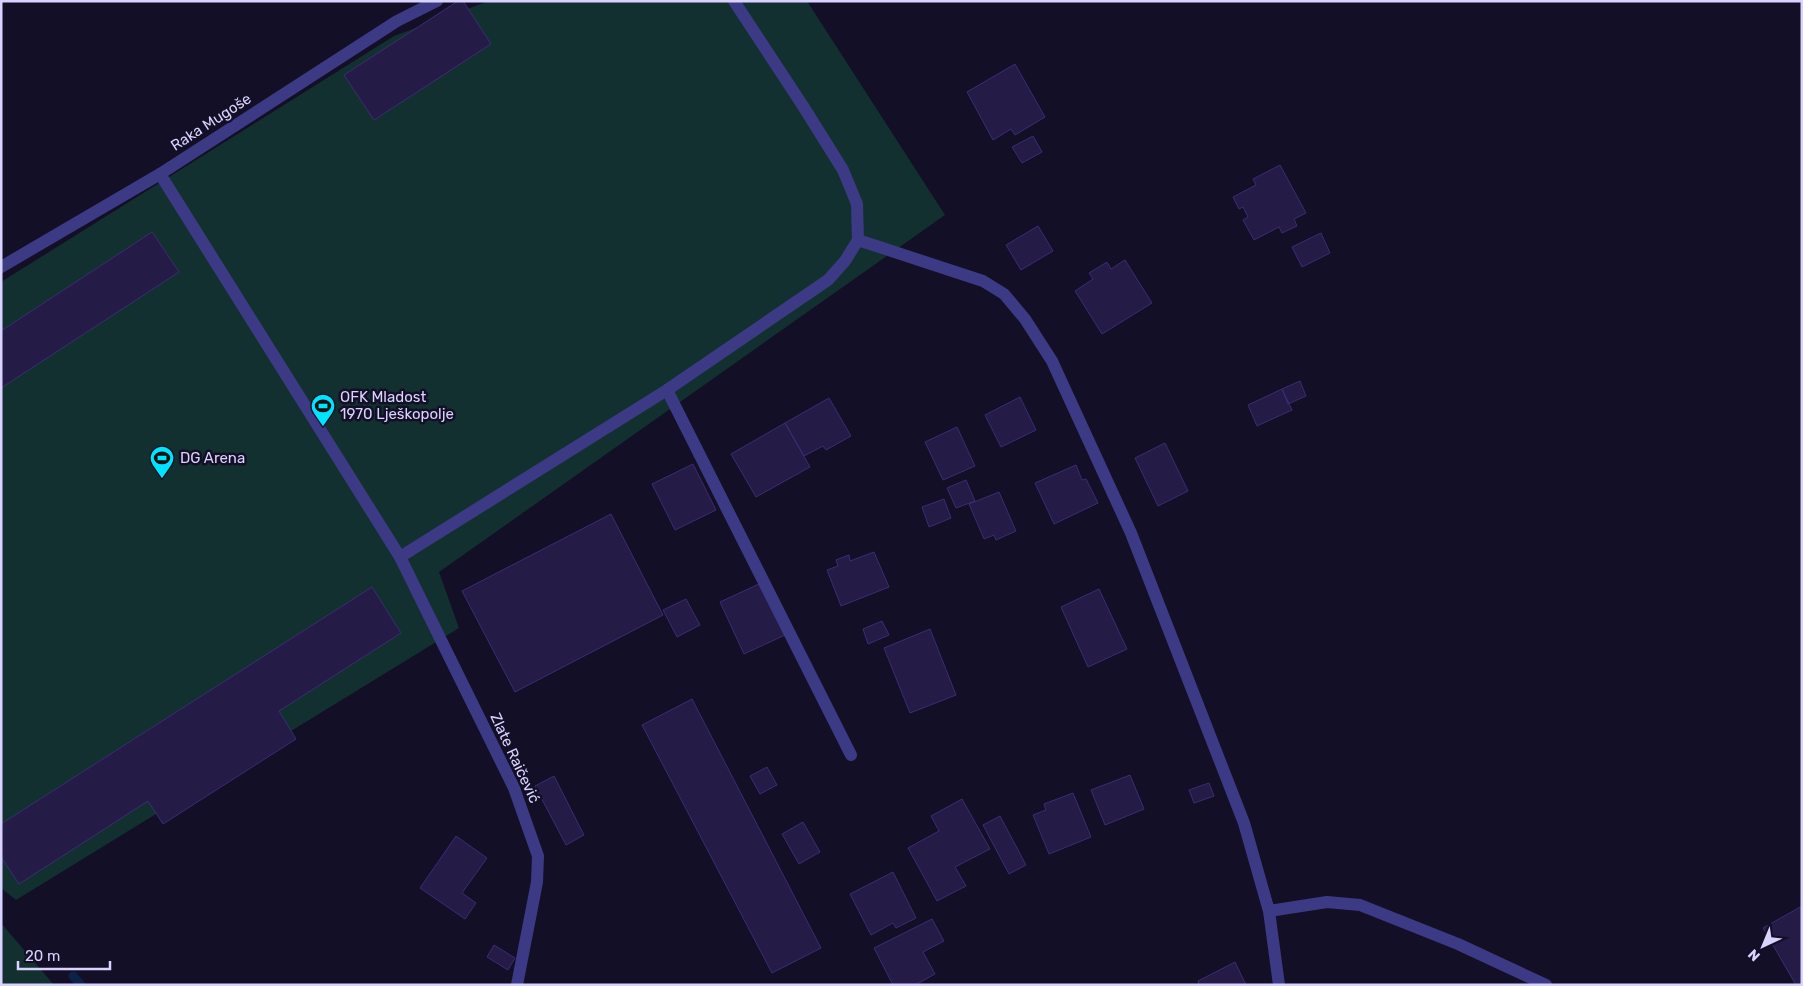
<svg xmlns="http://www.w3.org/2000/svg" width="1803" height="986" font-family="Rubik,sans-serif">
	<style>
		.green { fill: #12302f }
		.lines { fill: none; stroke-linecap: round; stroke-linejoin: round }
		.stream { stroke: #0c2248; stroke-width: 9 }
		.building { fill: #241b47; stroke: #3b2d73 }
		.lane { stroke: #3d3a85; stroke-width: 12 }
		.street { stroke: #3d3a85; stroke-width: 12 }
		.labels { text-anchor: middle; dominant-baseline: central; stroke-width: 5; stroke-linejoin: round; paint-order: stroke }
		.street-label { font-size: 15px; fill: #d9d4ff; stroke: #130f26 }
		.poi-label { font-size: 15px; fill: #d9d4ff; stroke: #130f26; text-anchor: start }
	</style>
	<rect width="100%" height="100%" fill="#130f26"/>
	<!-- green -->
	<path class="green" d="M489 1H807L945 215 439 572 459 628 16 900 1 888V282L394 36Z
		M1 923 54 985H1Z"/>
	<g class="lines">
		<!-- stream -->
		<path class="stream" d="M73 976 81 985"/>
	</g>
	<!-- building -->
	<path class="building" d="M458 1H463L491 44 374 120 344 75Z
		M1015 64 1045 117 1015 135 1011 129 993 140 967 92Z
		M1033 136 1042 152 1022 163 1012 147Z
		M1280 165 1306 213 1294 219 1297 226 1282 233 1279 227 1254 240 1243 220 1248 217 1243 207 1239 209 1233 197 1256 185 1253 179Z
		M1038 226 1053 251 1021 270 1006 245Z
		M152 232 179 272 1 388V331Z
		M1321 233 1330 253 1302 267 1292 247Z
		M1125 260 1152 303 1102 334 1075 291 1093 279 1089 273 1107 262 1111 269Z
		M1300 381 1306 396 1288 404 1282 389Z
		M1282 389 1292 410 1257 426 1248 405Z
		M1020 397 1036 430 1001 447 985 415Z
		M829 398 851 436 826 450 823 446 804 456 785 423Z
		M785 423 810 467 756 497 731 454Z
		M957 427 975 466 943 480 925 442Z
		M1165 443 1188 491 1158 506 1135 458Z
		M693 464 716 510 675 530 652 484Z
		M1076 465 1082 480 1086 479 1098 503 1054 524 1035 483Z
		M966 480 975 501 956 508 947 488Z
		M999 492 1016 531 996 540 994 535 984 539 969 504Z
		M944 499 951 518 929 527 922 507Z
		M611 514 663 615 515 692 462 591Z
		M874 552 889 587 841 606 827 570 838 566 836 560 849 555 850 561Z
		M761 583 785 635 744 654 720 602Z
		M372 587 401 633 279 711 296 739 163 824 148 801 19 884 1 857V824Z
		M1099 589 1127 649 1088 667 1061 607Z
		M686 599 700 625 677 637 663 610Z
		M882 621 889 635 868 644 863 629Z
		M930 629 956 695 910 713 884 648Z
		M692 699 821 948 772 973 642 725Z
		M767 767 777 785 760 794 750 776Z
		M1130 775 1144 809 1105 825 1091 790Z
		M554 776 584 835 566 845 535 786Z
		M1209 783 1214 796 1194 803 1189 790Z
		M1073 793 1091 837 1049 854 1033 815 1046 810 1044 804Z
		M962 799 990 849 955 867 966 886 937 901 908 848 939 831 931 816Z
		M1000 816 1026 865 1009 874 983 825Z
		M803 822 820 852 799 864 782 834Z
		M456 836 487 858 462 893 476 903 465 919 420 888Z
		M893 872 916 918 896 928 893 923 871 935 850 894Z
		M1802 906V985H1796L1763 928Z
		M932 919 944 941 923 952 935 974 915 985H893L874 948Z
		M494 945 515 958 508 970 487 957Z
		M1235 962 1246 985H1199L1198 981Z"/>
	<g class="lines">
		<!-- lane -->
		<path class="lane" d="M160 174 400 557
			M667 390 851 755"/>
		<!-- street -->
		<path class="street" d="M858 240 983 281 1004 294 1025 319 1052 361 1131 533 1244 823 1269 911 1279 985
			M1 267 160 174 397 21 437 1
			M1269 911 1327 902 1360 905 1458 944 1546 985
			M517 985 537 882 538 856 514 788 400 557 667 390 828 280 845 261 858 240 857 204 843 170 803 106 734 1"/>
	</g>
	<!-- icons -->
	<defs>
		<symbol id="stadium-pin" viewBox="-11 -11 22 30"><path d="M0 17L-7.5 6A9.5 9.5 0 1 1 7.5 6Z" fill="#00e5ff" stroke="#130f26"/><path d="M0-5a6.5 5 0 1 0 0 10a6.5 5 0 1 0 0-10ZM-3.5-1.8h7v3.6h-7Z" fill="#111"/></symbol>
	</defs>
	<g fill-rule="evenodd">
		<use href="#stadium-pin" x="309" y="392" width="28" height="38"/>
		<use href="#stadium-pin" x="148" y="444" width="28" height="38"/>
	</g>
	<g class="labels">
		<!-- street labels -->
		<g class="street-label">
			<text transform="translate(211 122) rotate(-33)">Raka Mugoše</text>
			<text transform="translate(515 758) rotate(65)">Zlate Raičević</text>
		</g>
		<!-- poi labels -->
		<g class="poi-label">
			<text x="340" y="397">OFK Mladost<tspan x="340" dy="17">1970 Lješkopolje</tspan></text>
			<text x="180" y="458">DG Arena</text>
		</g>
	</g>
	<!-- border -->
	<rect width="1803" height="986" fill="none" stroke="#d9d4ff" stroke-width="5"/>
	<!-- north arrow -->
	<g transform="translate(1763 946) rotate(224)" stroke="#130f26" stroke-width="4" paint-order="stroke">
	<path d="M0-4L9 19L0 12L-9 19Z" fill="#d9d4ff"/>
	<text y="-8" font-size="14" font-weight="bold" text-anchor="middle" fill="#d9d4ff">N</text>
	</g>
	<!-- scale -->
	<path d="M18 961v8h92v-8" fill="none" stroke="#d9d4ff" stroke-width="2.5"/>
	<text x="25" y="961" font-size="15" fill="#d9d4ff" stroke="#130f26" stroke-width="4" paint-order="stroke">20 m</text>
</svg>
